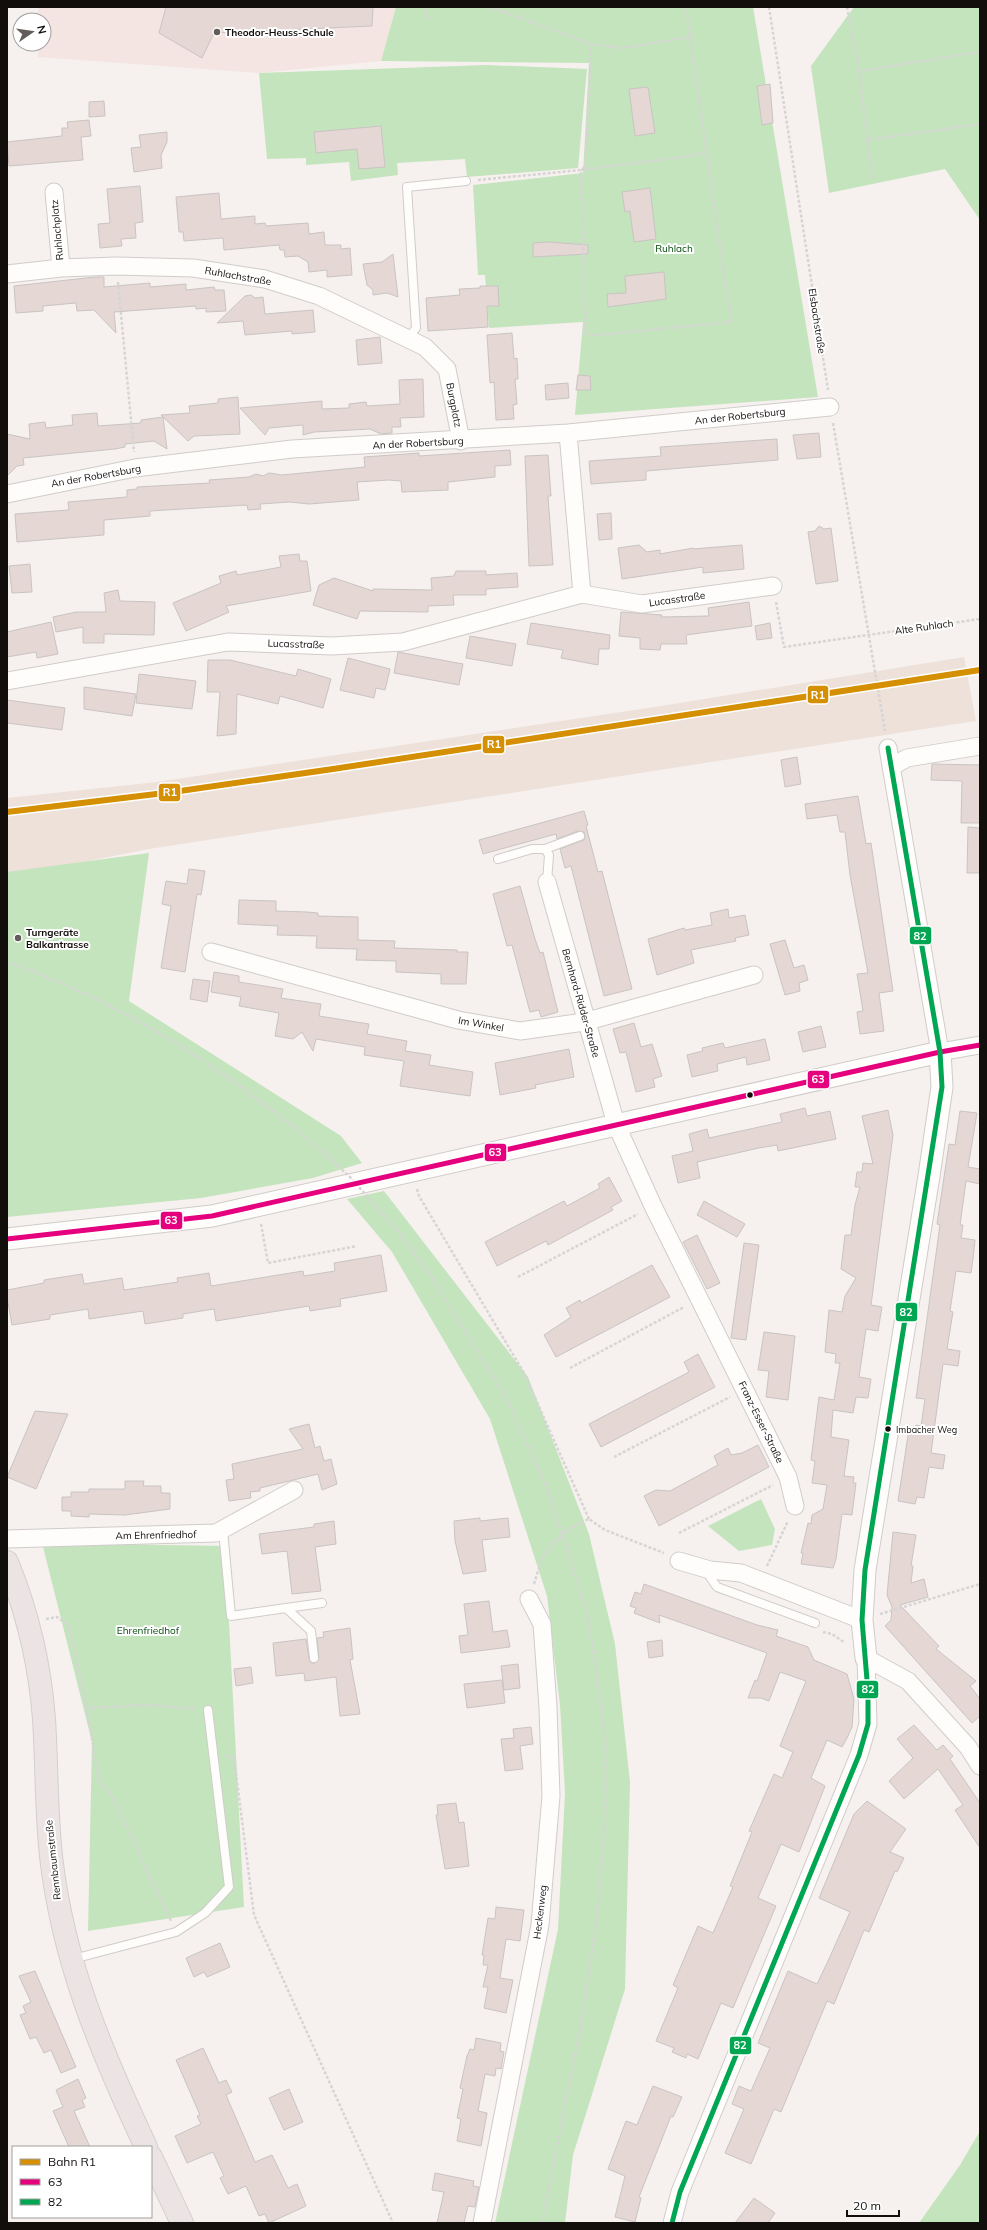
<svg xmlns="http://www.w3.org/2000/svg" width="987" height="2230" font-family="Mulish,sans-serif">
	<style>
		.built { fill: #ede1da }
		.education { fill: #f4e4e2 }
		.green { fill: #c4e4be }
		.building { fill: #e4d7d4; stroke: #c9c4c3 }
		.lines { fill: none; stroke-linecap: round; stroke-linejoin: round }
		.service-casing { stroke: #d0ccca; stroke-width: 10 }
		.minor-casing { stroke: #d0ccca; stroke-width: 19 }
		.tertiary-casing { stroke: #d0ccca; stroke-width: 23 }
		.primary-casing { stroke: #d1cfcd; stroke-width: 24 }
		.path { stroke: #d6d4d4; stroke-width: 2.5; stroke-dasharray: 3 2; stroke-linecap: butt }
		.service { stroke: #fefdfc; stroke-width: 8 }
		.minor { stroke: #fefdfc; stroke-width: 17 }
		.tertiary { stroke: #fefdfc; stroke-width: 21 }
		.primary { stroke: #ece4e4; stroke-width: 22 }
		.path-bridge { stroke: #d6d4d4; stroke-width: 2.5; stroke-dasharray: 3 2; stroke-linecap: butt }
		.bus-1-casing { stroke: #fff; stroke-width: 8 }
		.bus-2-casing { stroke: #fff; stroke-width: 8 }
		.bus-1 { stroke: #e5007d; stroke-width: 5 }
		.bus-2 { stroke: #00a651; stroke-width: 5 }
		.rail-1-casing { stroke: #fff; stroke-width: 9 }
		.rail-1 { stroke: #d58f02; stroke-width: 6 }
		.poi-dot { fill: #625d5b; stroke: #fff; stroke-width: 1.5 }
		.bus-dot { fill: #120e0c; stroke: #fff; stroke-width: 1.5 }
		.labels { text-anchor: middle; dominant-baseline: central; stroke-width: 4; stroke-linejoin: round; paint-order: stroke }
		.bus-label { font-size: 9px; fill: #120e0c; stroke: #fff; text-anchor: start }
		.poi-label { font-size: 10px; font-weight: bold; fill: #120e0c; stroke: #fff; text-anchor: start }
		.street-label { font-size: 10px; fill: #120e0c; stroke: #fff }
		.park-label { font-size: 10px; fill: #024b07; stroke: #fff }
		.line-badge { stroke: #fff; stroke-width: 1.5 }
		.badge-label { font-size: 11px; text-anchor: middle; font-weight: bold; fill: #fff }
	</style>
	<rect width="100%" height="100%" fill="#f6f1ee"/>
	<!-- built -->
	<path class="built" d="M964 657 976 721 149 849 7 877V798L157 782 661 706Z"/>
	<!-- education -->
	<path class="education" d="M39 7H396L381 61 259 73 38 57 37 44H44V20H35Z"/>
	<!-- green -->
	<path class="green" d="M396 7H753L818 397 575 415 583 322 489 328 485 275H478L473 185 583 173 589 63 381 61Z
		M854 7H980V220L945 169 829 193 811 66Z
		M486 65 587 69 578 168 467 177 465 159 397 163 398 175 351 181 349 162 306 165V158L267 159 259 73Z
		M149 853 129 1001 341 1136 362 1163 313 1178 201 1198 7 1217V872Z
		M384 1191 528 1377 589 1534 615 1644 630 1782 625 1989 573 2155 565 2223H495L558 1929 565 1793 560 1705 547 1596 490 1419 392 1252 347 1199Z
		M761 1499 775 1529 772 1545 739 1551 708 1526Z
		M42 1543 225 1546 244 1907 88 1931 92 1742Z
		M980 2131V2223H919L960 2165Z"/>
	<!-- building -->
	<path class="building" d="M166 7H373L372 26 214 33 202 58 159 33Z
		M770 84 773 123 762 125 757 86Z
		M648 87 655 133 635 136 629 89Z
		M104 101 105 116 89 117V102Z
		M89 120 91 136 81 137 83 160 9 166 7 142 62 136V128H68L67 122Z
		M381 126 385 167 359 169 357 149 316 153 314 132Z
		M167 132V142L161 155 162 168 134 172 131 148 141 147 139 135Z
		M140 186 143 222 135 223 136 238 121 239 122 246 100 248 98 224 110 223 107 189Z
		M650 188 656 239 634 242 630 211 625 212 622 192Z
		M219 193 221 219 255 216V224L265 223 266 226 308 223 309 234 324 232 325 245H341V249L350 248 352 275 327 277V270L309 272 308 262 298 256 285 257 284 250H280L279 245 224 250 223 238 184 241 183 232H179L176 197Z
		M549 242 588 245V254L533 257V243Z
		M393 254 398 297 387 293 373 295V290L367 285 363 264 382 262Z
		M664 272 666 299 608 307 607 294 626 293 625 276Z
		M95 277H104V287L150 283V287L186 284V290L214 287 215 290H224L226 311 206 312V308L196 309V306L114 312 116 333 94 310 77 311 76 303 43 306V311L16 313 14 286Z
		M480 286H498L499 306H487L488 327 428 331 426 298 460 295 459 289 480 288Z
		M251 295 255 298 263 297 265 314 313 310 315 332 292 334V331L245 335 243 321 217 323 245 296Z
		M512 333 514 359 517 358 518 379H515L517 404 513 405 514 419 496 420 494 382 490 383 487 335Z
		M380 337 382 363 358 365 356 340Z
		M578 375 590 376 591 390H576Z
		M423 379 424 417 400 418 401 427H392V433L381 434 370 429 314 432 303 435V425L269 428 265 435 240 408 322 401V409L349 408V404L366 402 367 406 400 404 399 380Z
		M568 383 569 398 546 400 545 385Z
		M238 397 240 434 194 436 188 441 161 415 190 413 189 406 218 403V399Z
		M97 413 98 426 141 423V420L163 417 167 449 154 441 125 444V447L115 449 23 458 24 465 17 466 7 476V434L30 439 29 424 45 422 46 428 73 425 72 415Z
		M819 433 821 457 797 459 793 435Z
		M777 439 778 460 646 471V480L591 484 589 461 661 456 660 447Z
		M510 450 511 465 495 466V477L448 482V490L402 492 401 481 389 480 357 482 359 500 309 504 290 502 260 504 261 509 248 510 247 505 150 511V516L104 520V535L17 542 15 514 69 510 68 502 127 497V490L137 489V487L210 483 209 480 249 477 256 474 263 476 269 473 282 475 365 467 364 457 419 453V456Z
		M548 455 551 496H548L553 565 529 566 525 456Z
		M611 513 612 539 599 540 597 514Z
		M819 526 824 529 831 528 838 581 816 584 808 532 815 531Z
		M639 545 647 552 660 550V554L693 548V549L742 545 744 569 703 573V567L622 579 618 548Z
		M299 554 300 561H307L311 591 226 606 229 612 186 631 173 603 221 583 219 576 236 571 237 575 281 567 279 556Z
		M30 564 32 592 12 593 9 566Z
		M456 571H486V575L517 573 518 587 486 589V595H453L454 605 428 606V612L360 611 357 619 313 605 319 585 334 578 373 591V589L432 590 431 578 454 576Z
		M118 590 120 601 155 602 154 635 104 634V643H83V627L56 632 53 617 76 612H106L104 593Z
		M749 602 752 626 686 635 687 644H661L660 650 640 649V638L619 636 621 612 662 615 661 617 709 616 708 608Z
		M51 622 58 654 37 658 36 652 7 657V632Z
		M531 623 610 635 609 649H599L598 665 561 658 563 650 527 644Z
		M770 623 772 638 757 640 755 626Z
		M470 636 516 644 512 666 466 658Z
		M398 652 463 664 459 685 394 673Z
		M348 658 390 669 385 690 376 688 374 698 340 690Z
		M208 660H230L296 676 298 669 331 679 323 708 280 696 278 704 237 694 236 734 217 736 220 692H207Z
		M139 674 196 681 192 709 136 703Z
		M84 687 136 694 132 716 84 709Z
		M7 700 65 708 62 730 7 723Z
		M797 757 801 784 785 787 781 760Z
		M932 764 980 765V823H961L962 781 931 780Z
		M858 796 866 844 871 843 893 991 879 993 884 1031 860 1034 857 1012 863 1011 857 974 868 973 850 875 845 832H840L837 815 807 819 805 804Z
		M584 811 588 825 586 826 598 872 602 871 632 989 604 996 571 866 565 868 560 849 584 840 585 837 584 832 578 831 557 839 556 834 483 854 479 840Z
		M968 827 980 828V873H967Z
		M189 869 205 871 201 895 197 894 185 972 161 968 171 906 162 904 166 881 187 884Z
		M520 886 535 939 540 953 543 952 558 1012 541 1017 539 1010 530 1012 512 945 507 946 493 894Z
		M239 900 276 901V911L307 912 318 913V916L358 917V940L395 941 394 948 457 950V952H468L466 984H441V974L396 972V961L356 960 357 949 316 948 317 936 277 935 278 926 238 924Z
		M728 909 729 918 745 915 749 935 735 938 736 941 691 950 694 963 657 975 648 939 684 928 685 930 712 925 710 913Z
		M785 940 794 968 804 965 808 980 799 983 800 991 785 995 770 944Z
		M214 972 239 976V982L283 989 281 998 321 1004 319 1016 369 1024 367 1034 407 1041 405 1051 431 1055 429 1065 473 1072 470 1096 400 1086 404 1061 364 1055 365 1047 316 1039 313 1051 302 1032 293 1039 275 1036 279 1013 239 1006 241 997 211 992Z
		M193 979 210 981 207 1002 190 999Z
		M634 1023 641 1047 652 1044 662 1076 653 1079 655 1087 636 1092 626 1052 620 1053 613 1029Z
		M821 1026 826 1047 803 1052 798 1032Z
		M765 1039 770 1060 747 1065 746 1057 717 1064 718 1071 692 1077 687 1055 703 1051 702 1048 723 1043 725 1048Z
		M569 1049 574 1077 535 1085 536 1088 500 1095 495 1063Z
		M805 1108 807 1116 830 1111 836 1139 778 1151 777 1145 759 1148 697 1162 700 1178 678 1183 672 1156 693 1151 689 1134 707 1129 709 1138 782 1122 780 1114Z
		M888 1110 893 1135 871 1305 882 1307 878 1331 866 1329 859 1377 871 1379 868 1398 856 1397 853 1413 833 1410 831 1437 849 1440 844 1476 854 1477 853 1483H856L852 1515 842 1514 836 1559 833 1568 801 1564 803 1553H801L808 1523 811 1524 812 1515 823 1509 827 1485 812 1483 815 1461 811 1460 819 1397 834 1400 840 1363H835L836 1354 825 1352 829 1310 842 1312 845 1296 856 1278 841 1269 845 1235H851L855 1205 860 1187H855L857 1172H862L863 1163 873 1164 862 1116Z
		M960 1111 977 1113 968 1167 980 1169V1184L966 1181 960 1225H963L961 1238 975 1240 973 1259 971 1273 956 1271 950 1311 953 1312 947 1349 960 1351 958 1366 943 1364 931 1453 945 1455 943 1469 929 1467 924 1498 917 1497 915 1504 898 1501 909 1429 915 1430 916 1425 921 1426 925 1399 916 1398 940 1225 937 1224 949 1144 955 1145Z
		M609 1177 622 1201 611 1207 613 1210 548 1245 546 1241 497 1266 485 1242 564 1201 567 1206 600 1188 598 1184Z
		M704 1201 745 1224 737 1237 697 1215Z
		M697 1235 720 1283 707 1289 683 1242Z
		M744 1243 759 1245 746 1340 731 1338Z
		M381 1255 387 1291 340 1299 341 1306 310 1311 309 1306 216 1321 214 1309 183 1314V1318L145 1324 143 1311 89 1319 88 1309 50 1315V1319L12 1325 7 1297V1290L44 1283V1280L82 1274 84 1284 122 1278 124 1290 178 1282 177 1278 209 1273 211 1286 303 1271 304 1276 335 1271 334 1263Z
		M652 1265 670 1297 556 1357 544 1335 571 1317 566 1308 580 1300 581 1303Z
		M764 1332 795 1336 788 1400 766 1397 769 1371 758 1370Z
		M698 1354 715 1387 601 1447 589 1424 689 1372 684 1362Z
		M35 1411 68 1414 36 1489 7 1477Z
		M309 1424 315 1448 320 1446 324 1461 331 1459 337 1484 322 1490 318 1474 260 1488V1491L250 1492 251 1498 229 1501 226 1480 234 1479 232 1464 303 1449 289 1429Z
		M758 1445 769 1467 659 1526 644 1496 656 1490 670 1491 718 1465 714 1456 728 1448 731 1455 742 1453Z
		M125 1481H144L143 1486H161V1493H170V1509L125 1515 89 1514V1517L71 1516V1511H62V1497H71V1492H89V1489H125Z
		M480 1518V1521L508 1518 510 1537 482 1540 486 1571 463 1574 455 1541 454 1521Z
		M334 1521 336 1544 315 1547 321 1591 292 1594 287 1551 262 1554 259 1534 314 1527V1524Z
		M893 1532 916 1535 911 1566H913L911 1583 924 1579 928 1597 900 1605 939 1646 936 1649 976 1681 970 1686 980 1699V1716L972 1723 885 1626 891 1620 892 1607 887 1595Z
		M644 1584 757 1625 778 1630 776 1636 808 1647 814 1660 847 1674 854 1699 852 1727 847 1738 842 1747 827 1740 811 1778 825 1786 799 1852 781 1844 758 1898 776 1906 733 2008 721 2003 698 2059 687 2054 686 2058 672 2052 674 2048 656 2041 678 1988 673 1985 698 1926 713 1933 733 1887 730 1886 752 1832 749 1831 774 1774 782 1778 793 1752 780 1746 806 1681 780 1672 769 1701 761 1698H748L755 1680 757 1681 767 1653 659 1615 660 1623 634 1613 636 1608 630 1606 635 1592 641 1594Z
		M489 1601 493 1632 507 1630 510 1647 461 1653 459 1636 468 1635 464 1604Z
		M350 1628 353 1659 350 1660 360 1714 340 1716 336 1677 305 1681 304 1673 276 1676 273 1643 306 1639 309 1659 311 1663H315L319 1658 317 1638 324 1637 323 1632Z
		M662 1640 663 1656 649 1658 647 1642Z
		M518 1664 520 1688 504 1690 501 1666Z
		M251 1667 253 1683 236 1686 234 1669Z
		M502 1680 505 1703 467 1708 464 1684Z
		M914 1725 937 1750 943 1745 953 1756 950 1759 980 1803V1848L955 1810 963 1805 938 1769 904 1799 889 1781 913 1758 897 1739Z
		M531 1727 533 1744 520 1746 523 1769 505 1771 501 1739 514 1738 513 1729Z
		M867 1801 906 1829 890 1852 904 1858 897 1872 895 1871 869 1932 864 1930 834 2004 827 2001 781 2112 774 2109 751 2164 725 2153 744 2109 732 2104 739 2086 751 2091 770 2048 758 2043 788 1971 817 1984 828 1961 850 1912 819 1898 854 1814Z
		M456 1803 459 1823 464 1822 469 1866 445 1869 436 1815H438L437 1805Z
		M496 1907 524 1910 520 1941 506 1939 500 1978 513 1980 506 2013 484 2008 488 1987H483L488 1965H483L484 1955H482L488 1918 495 1919Z
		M220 1943 230 1967 207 1977 204 1972 194 1977 186 1958Z
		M35 1971 76 2067 61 2073 51 2050 44 2053 36 2037 30 2039 20 2015 26 2013 23 2006 31 2002 19 1976Z
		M476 2038 501 2043 500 2051 504 2052 501 2069 496 2068 495 2076 485 2074 478 2111 487 2113 481 2146 457 2141 461 2119 457 2118 463 2089 460 2088 467 2056 470 2049 474 2050Z
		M203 2048 219 2083 226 2080 232 2092 226 2095 255 2162 272 2155 288 2188 297 2184 306 2206 269 2223 265 2214 259 2216 246 2186 228 2194 220 2178 224 2176 213 2152 187 2163 175 2136 201 2124 197 2116 200 2115 176 2060Z
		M78 2079 86 2098 82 2100 85 2107 74 2111 90 2147H69L53 2111 63 2107 56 2090Z
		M653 2086 682 2097 673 2117 671 2116 639 2197 641 2198 635 2222 615 2217 625 2176 608 2169 626 2121 637 2125Z
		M289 2089 303 2122 284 2130 269 2098Z
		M435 2173 474 2181 473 2186 479 2187 475 2207 468 2206 464 2223H437L444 2192 432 2190Z
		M754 2198 775 2213 768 2223H735Z"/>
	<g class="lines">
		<defs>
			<path id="service" d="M408 339 416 328 407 187 466 181
				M545 849 580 836
				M498 859 532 849H545L549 855 547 882
				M223 1530 231 1616 286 1608
				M710 1570V1577L717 1587 815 1623
				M314 1658 311 1631 286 1608 322 1603
				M73 1959 176 1932 205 1913 229 1887 208 1710"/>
			<path id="minor" d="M54 192 61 268
				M7 274 61 268 116 266 193 268 265 279 319 296 425 347 447 369 461 441
				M568 433 582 594
				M7 494 135 468 292 449 568 433 830 407
				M7 681 228 642 332 646 403 642 582 594 642 604 773 586
				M888 748 940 1052 980 1045
				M891 767 907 758 980 746
				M547 882 616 1124 653 1206 788 1477 795 1506
				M211 952 458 1020 520 1031 584 1022 754 975
				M7 1539 216 1533 294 1490
				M679 1561 710 1570 741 1573 862 1620
				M866 1658 908 1681 968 1747 980 1766
				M482 2223 540 1925 551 1796 548 1707 542 1624 529 1599
				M672 2223 680 2192 859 1755 868 1724 866 1658"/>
			<path id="tertiary" d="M7 1239 212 1216 940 1052 942 1087 929 1176 865 1570 862 1620 866 1658"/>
			<path id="primary" d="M7 1562C27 1611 40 1665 44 1719 47 1764 46 1810 51 1856 63 1962 101 2051 146 2147
				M151 2157 182 2223"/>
		</defs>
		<!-- service casing -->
		<use href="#service" class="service-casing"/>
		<!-- minor casing -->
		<use href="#minor" class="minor-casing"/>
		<!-- tertiary casing -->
		<use href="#tertiary" class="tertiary-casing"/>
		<!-- primary casing -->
		<use href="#primary" class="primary-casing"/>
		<!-- path -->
		<path class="path" d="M424 7 429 18
			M490 7 591 44 622 48 690 37
			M686 7 731 322 586 336 581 170 691 156 706 152
			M769 7 828 390
			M847 7 859 71 872 178
			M859 71 980 52
			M868 140 980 124
			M478 180 581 170 586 166 591 44
			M118 282 134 452
			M833 423 885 731
			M776 602 784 647 980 619
			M7 962C125 1003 234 1074 327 1156
			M417 1189 419 1196 524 1373 589 1519
			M261 1224 268 1263 357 1246
			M396 1229 430 1275 505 1396 545 1483 585 1604 596 1666 605 1740V1817L597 1918 581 2025 542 2223
			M518 1277 638 1214
			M570 1368 684 1307
			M614 1457 730 1397
			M679 1533 773 1485
			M767 1566 788 1521
			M534 1584C537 1575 539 1565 544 1557 553 1540 571 1526 589 1519L605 1530 664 1553
			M880 1614 980 1584
			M46 1619 57 1617 69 1626 87 1708 99 1783 109 1790 171 1921
			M823 1632 832 1634 845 1643
			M87 1708 150 1705 196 1709
			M225 1756 234 1757 254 1915 393 2223"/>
		<!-- service -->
		<use href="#service" class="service"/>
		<!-- minor -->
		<use href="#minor" class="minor"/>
		<!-- tertiary -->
		<use href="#tertiary" class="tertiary"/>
		<!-- primary -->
		<use href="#primary" class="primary"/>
		<!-- path-bridge -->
		<path class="path-bridge" d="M327 1156 351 1178 396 1229"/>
		<defs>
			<path id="bus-1" d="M7 1239 212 1216 940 1052 980 1045"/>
			<path id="bus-2" d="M672 2223 680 2192 859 1755 868 1724V1692L862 1620 865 1570 942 1087 940 1052 888 748"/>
		</defs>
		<!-- bus-1 casing -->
		<use href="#bus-1" class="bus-1-casing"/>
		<!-- bus-2 casing -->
		<use href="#bus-2" class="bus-2-casing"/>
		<!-- bus-1 -->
		<use href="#bus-1" class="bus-1"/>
		<!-- bus-2 -->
		<use href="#bus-2" class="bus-2"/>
		<defs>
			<path id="rail-1" d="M7 812 173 792 333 769 980 670"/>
		</defs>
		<!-- rail-1 casing -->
		<use href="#rail-1" class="rail-1-casing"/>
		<!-- rail-1 -->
		<use href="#rail-1" class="rail-1"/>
	</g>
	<!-- markers -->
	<g class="poi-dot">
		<circle cx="217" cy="32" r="4"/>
		<circle cx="18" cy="938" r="4"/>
	</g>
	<g class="bus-dot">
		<circle cx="750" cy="1095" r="3.5"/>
		<circle cx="888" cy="1429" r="3.5"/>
	</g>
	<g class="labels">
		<!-- bus labels -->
		<g class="bus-label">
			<text x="896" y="1429">Imbacher Weg</text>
		</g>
		<!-- poi labels -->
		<g class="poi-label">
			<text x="225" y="32">Theodor-Heuss-Schule</text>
			<text x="26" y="932">Turngeräte<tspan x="26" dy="12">Balkantrasse</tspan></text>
		</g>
		<!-- street labels -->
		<g class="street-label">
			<text transform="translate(57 230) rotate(-95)">Ruhlachplatz</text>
			<text transform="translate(238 276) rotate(10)">Ruhlachstraße</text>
			<text transform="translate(817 321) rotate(81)">Elsbachstraße</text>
			<text transform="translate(454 405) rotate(79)">Burgplatz</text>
			<text transform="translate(740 416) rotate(-6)">An der Robertsburg</text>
			<text transform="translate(418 443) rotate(-3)">An der Robertsburg</text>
			<text transform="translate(96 476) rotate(-10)">An der Robertsburg</text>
			<text transform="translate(677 599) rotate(-8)">Lucasstraße</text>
			<text transform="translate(924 627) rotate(-8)">Alte Ruhlach</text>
			<text transform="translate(296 644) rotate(2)">Lucasstraße</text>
			<text transform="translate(581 1003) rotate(74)">Bernhard-Ridder-Straße</text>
			<text transform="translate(481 1024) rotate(10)">Im Winkel</text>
			<text transform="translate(761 1422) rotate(64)">Franz-Esser-Straße</text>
			<text transform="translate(156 1535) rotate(-1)">Am Ehrenfriedhof</text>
			<text transform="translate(53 1860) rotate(-96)">Rennbaumstraße</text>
			<text transform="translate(540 1912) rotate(-83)">Heckenweg</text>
		</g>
		<!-- park labels -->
		<g class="park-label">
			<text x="674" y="248">Ruhlach</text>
			<text x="148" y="1630">Ehrenfriedhof</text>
		</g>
	</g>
	<g class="line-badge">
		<rect x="807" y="685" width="22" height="19" rx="4" fill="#d58f02"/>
		<rect x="482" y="735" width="23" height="19" rx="4" fill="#d58f02"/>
		<rect x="158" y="783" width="23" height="19" rx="4" fill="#d58f02"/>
		<rect x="909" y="926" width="23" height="19" rx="4" fill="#00a651"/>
		<rect x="807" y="1070" width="23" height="19" rx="4" fill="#e5007d"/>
		<rect x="484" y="1143" width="23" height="19" rx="4" fill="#e5007d"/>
		<rect x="160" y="1211" width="23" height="19" rx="4" fill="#e5007d"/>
		<rect x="895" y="1302" width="23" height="20" rx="4" fill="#00a651"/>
		<rect x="856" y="1680" width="23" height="19" rx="4" fill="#00a651"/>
		<rect x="729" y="2036" width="23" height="19" rx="4" fill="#00a651"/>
	</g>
	<g class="badge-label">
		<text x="818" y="699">R1</text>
		<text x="494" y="748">R1</text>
		<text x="170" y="796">R1</text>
		<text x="920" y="940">82</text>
		<text x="818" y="1083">63</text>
		<text x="495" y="1156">63</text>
		<text x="171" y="1224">63</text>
		<text x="906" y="1316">82</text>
		<text x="868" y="1693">82</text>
		<text x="740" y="2049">82</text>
	</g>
	<!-- border -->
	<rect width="987" height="2230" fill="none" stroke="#120e0c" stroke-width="16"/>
	<!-- legend -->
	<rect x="12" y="2146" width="140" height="72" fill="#ffffff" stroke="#a09f9e"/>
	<rect x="20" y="2159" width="20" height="6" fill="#d58f02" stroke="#a09f9e"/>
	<text x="48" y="2166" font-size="12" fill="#120e0c">Bahn R1</text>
	<rect x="20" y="2179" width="20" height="6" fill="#e5007d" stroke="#a09f9e"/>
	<text x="48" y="2186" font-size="12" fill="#120e0c">63</text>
	<rect x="20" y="2199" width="20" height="6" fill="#00a651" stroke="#a09f9e"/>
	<text x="48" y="2206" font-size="12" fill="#120e0c">82</text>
	<!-- north arrow -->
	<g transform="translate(32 32) rotate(77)"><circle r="19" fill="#ffffff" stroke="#a09f9e"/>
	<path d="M0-3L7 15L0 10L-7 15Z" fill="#625d5b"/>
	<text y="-6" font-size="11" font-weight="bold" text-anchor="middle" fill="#120e0c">N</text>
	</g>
	<!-- scale -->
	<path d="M847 2210v6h52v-6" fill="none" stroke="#120e0c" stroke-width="2"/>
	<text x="853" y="2210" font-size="12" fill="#120e0c" stroke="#ffffff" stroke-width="3" paint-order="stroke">20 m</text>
</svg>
